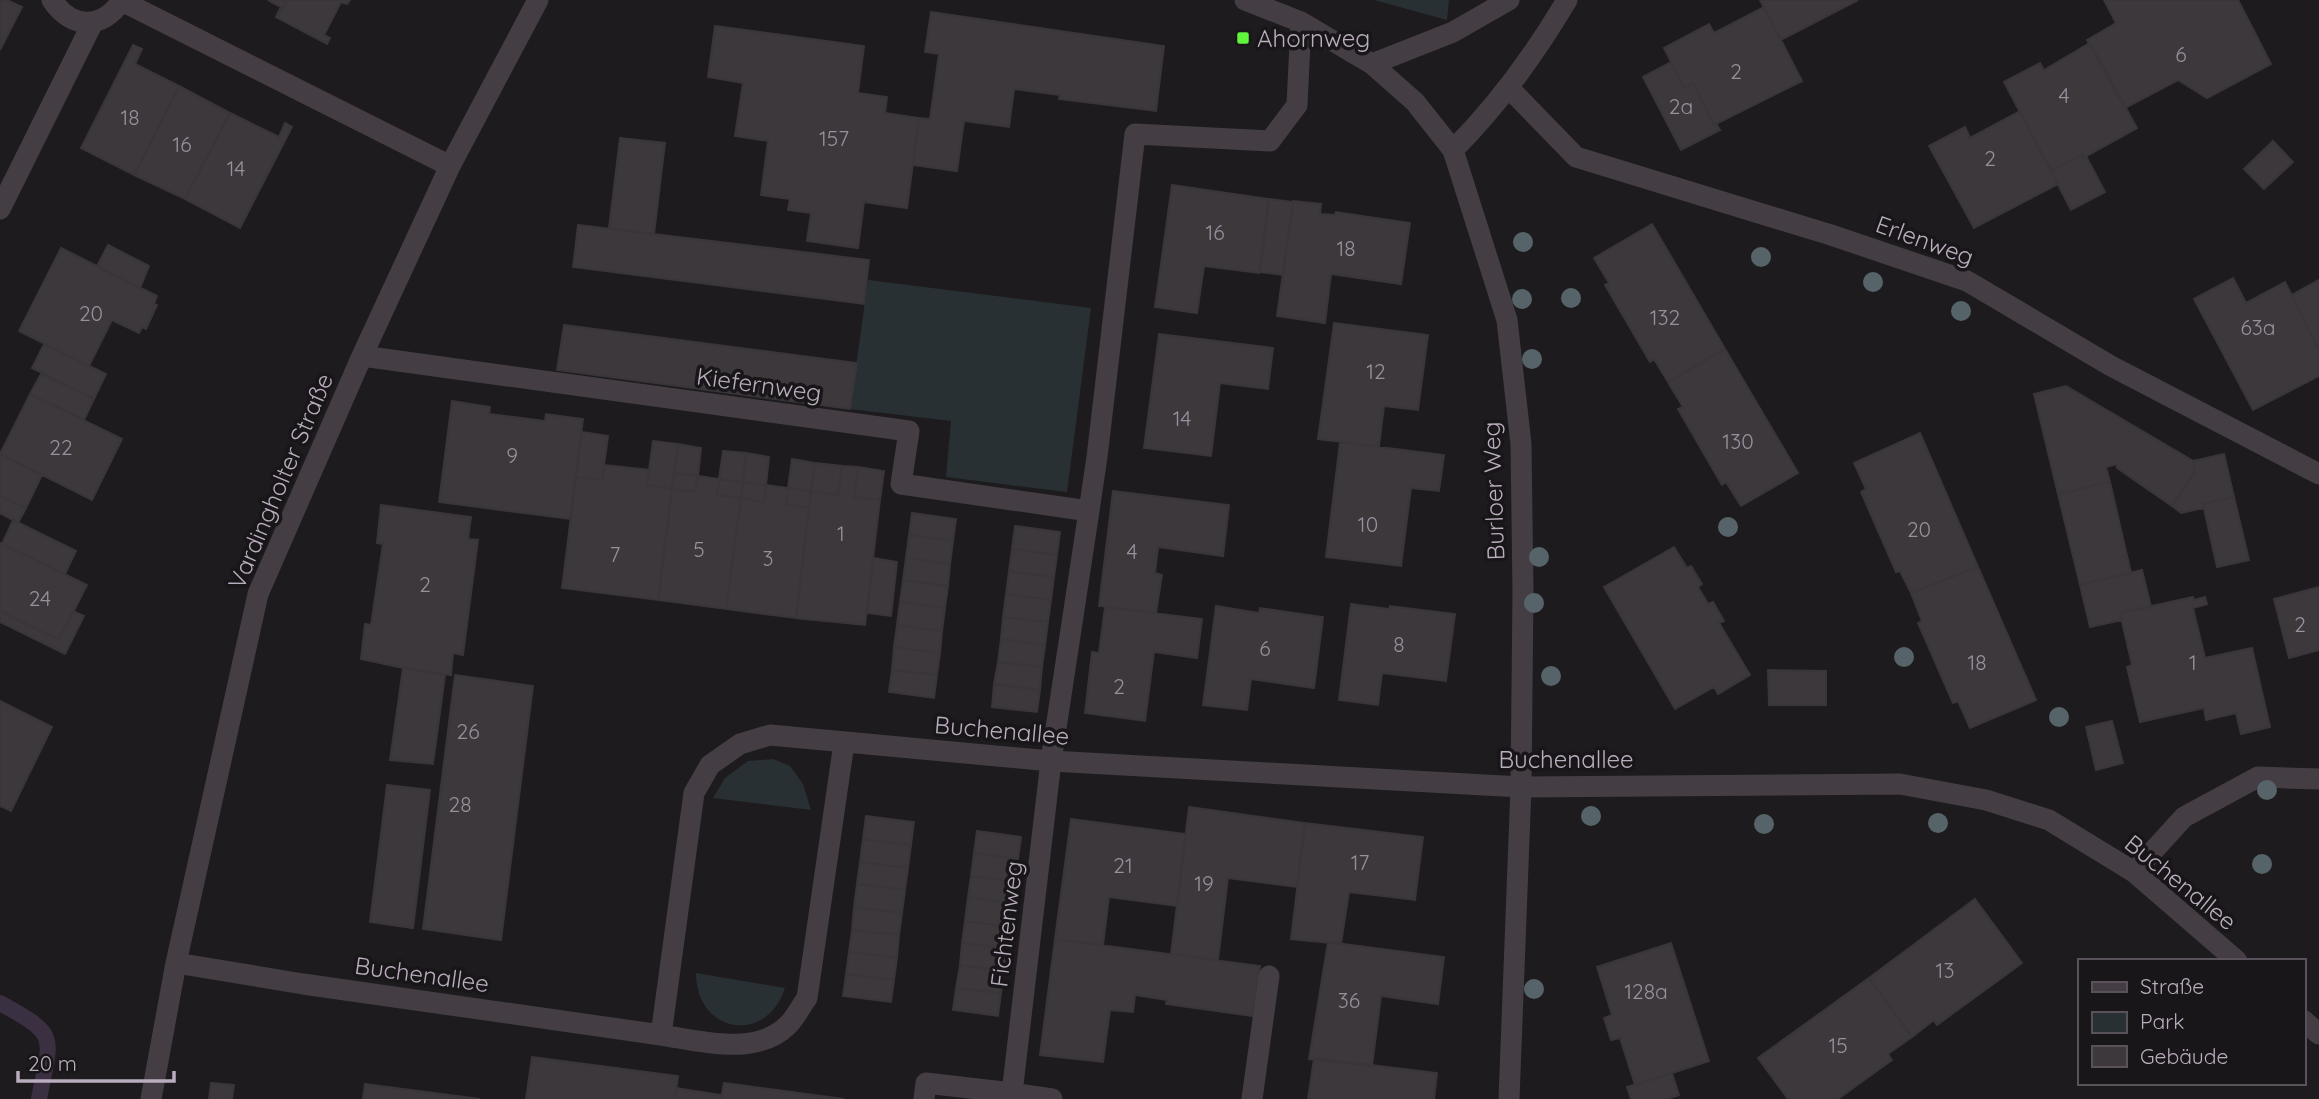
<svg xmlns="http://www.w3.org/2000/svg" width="2319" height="1099" font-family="Quicksand,sans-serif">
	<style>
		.green { fill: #283033 }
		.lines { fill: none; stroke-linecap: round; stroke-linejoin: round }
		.stream { stroke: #3b3042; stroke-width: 16 }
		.building { fill: #3c383c; stroke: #393539; stroke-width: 2 }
		.lane { stroke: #443e44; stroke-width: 21 }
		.street { stroke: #443e44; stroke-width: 21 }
		.tree { fill: #566469 }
		.poi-dot { fill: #61f43c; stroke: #181618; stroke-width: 2.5 }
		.labels { text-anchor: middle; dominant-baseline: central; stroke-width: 7; stroke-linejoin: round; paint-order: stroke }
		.number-label { font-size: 21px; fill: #9a909d }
		.poi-label { font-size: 24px; fill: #baadbd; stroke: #181618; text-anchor: start }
		.street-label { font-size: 24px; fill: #baadbd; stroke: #181618 }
	</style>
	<rect width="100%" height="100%" fill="#1d1b1d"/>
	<!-- green -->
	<path class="green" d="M1374 0H1449L1447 20Z
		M868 280 1091 308 1067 492 946 477 951 421 850 409Z
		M773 759 790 766 803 784 811 810 713 798 725 778 748 761Z
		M696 973 785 988C767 1045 696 1034 696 973Z"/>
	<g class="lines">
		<!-- stream -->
		<path class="stream" d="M0 1003C60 1036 51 1035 39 1099"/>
	</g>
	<!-- building -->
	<path class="building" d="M0 0H7L22 7 0 50Z
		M268 0H287L278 18 276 17 281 7Z
		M287 0H350L347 4 341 2 324 35 330 38 327 44 278 18Z
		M1760 0H1858L1781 40Z
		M2104 0H2238L2271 64 2207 98 2178 80 2125 108 2087 40 2116 23Z
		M1764 7 1802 81 1714 125 1693 83 1684 88 1664 48 1709 24 1714 33Z
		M931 12 1164 46 1156 111 1059 99 1060 95 1014 89 1009 127 964 121 957 171 913 165 919 118 930 119 939 54 925 52Z
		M715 26 864 46 858 93 887 97 885 113 919 118 907 208 864 202 858 248 807 241 811 213 788 210 790 199 761 195 768 141 735 136 743 83 708 77Z
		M2090 43 2137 128 2083 158 2082 155 2051 171 2004 82 2040 63 2044 70Z
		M133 45 142 49 135 64 179 86 134 175 81 148Z
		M1671 62 1684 88 1693 83 1714 125H1717L1720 130 1681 150 1643 77Z
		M179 86 230 113 185 199 134 175Z
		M2020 111 2058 184 1974 228 1929 146 1965 127 1970 138Z
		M230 113 279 137 285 123 292 127 240 228 185 199Z
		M620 138 665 143 654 234 609 228Z
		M2273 141 2293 162 2264 189 2244 169Z
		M2082 155 2083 158 2086 156 2105 192 2071 210 2051 171Z
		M1172 185 1269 199 1259 273 1204 266 1197 313 1155 307Z
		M1269 199 1293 202 1283 275 1260 272Z
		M1293 201 1321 204 1320 214 1335 215 1336 212 1410 223 1401 284 1331 274 1325 323 1277 316Z
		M1652 224 1725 349 1668 382 1654 359 1650 362 1605 285 1609 283 1594 258Z
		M578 225 869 260 864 304 573 267Z
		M108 245 149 266 140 288 97 266Z
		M61 248 157 296 154 304 157 305 146 329 142 327 139 333 112 320 89 366 19 331Z
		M2233 278 2246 303 2285 282 2319 351V376L2253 410 2194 299Z
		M2319 280V351L2292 295Z
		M1334 323 1428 335 1418 410 1384 406 1379 446 1318 439Z
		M564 325 857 363 850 409 557 370Z
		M1159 334 1273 348 1268 389 1220 383 1211 456 1144 448Z
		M44 344 106 374 94 399 32 368Z
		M1725 349 1798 473 1741 506 1726 482 1722 485 1678 409 1683 407 1668 382Z
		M41 374 94 399 84 420 30 394Z
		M2066 386 2193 461 2195 472 2172 506 2117 468V464L2106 467 2110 482 2058 494 2034 394Z
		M30 394 122 439 92 500 0 454Z
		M452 401 490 407 489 414 545 421 546 414 583 419 570 519 439 502Z
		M582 432 608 436 602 480 576 477Z
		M1920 433 1978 567 1911 593 1900 571 1896 572 1861 492 1866 489 1854 463Z
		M653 441 678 444 672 489 647 485Z
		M1340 442 1444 455 1439 491 1411 488 1401 566 1326 557Z
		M678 444 701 448 698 476 674 473Z
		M723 451 746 453 743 482 719 479Z
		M746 453 769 457 766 485 743 482Z
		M0 454 42 475 26 508 0 496Z
		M2224 454 2234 497 2203 504 2204 508 2181 513 2172 506 2195 472 2193 461Z
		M792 459 815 463 811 491 788 488Z
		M815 463 842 466 838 495 811 491Z
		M604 465 649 470 647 485 672 489 658 600 562 588 576 477 602 480Z
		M842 466 858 467 854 497 880 500 865 625 796 618 811 491 838 495Z
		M858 467 884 471 880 500 854 497Z
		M674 473 698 476 695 492 672 489Z
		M698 476 719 479 717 495 741 498 726 609 658 600 672 489 695 492Z
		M719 479 743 482 741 498 717 495Z
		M743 482 766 485 764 502 741 498Z
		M2110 482 2131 573 2080 585 2058 494Z
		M766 485 788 488 786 504 809 508 796 618 726 609 741 498 764 502Z
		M788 488 811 491 809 508 786 504Z
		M1113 491 1229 505 1223 556 1158 547 1155 573 1162 575 1156 613 1099 606Z
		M0 496 26 508 18 523 0 513Z
		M2234 497 2249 560 2217 567 2203 504Z
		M381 505 471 517 468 539 478 540 463 655 453 653 451 675 403 668 361 659 365 624 371 625 383 544 377 543Z
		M912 513 956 519 953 541 909 535Z
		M13 520 76 551 65 574 2 544Z
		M1015 526 1060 532 1057 555 1012 549Z
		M909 535 953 541 950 564 906 558Z
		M0 543 87 585 59 640 0 611Z
		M1674 547 1687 568 1691 566 1702 584 1698 587 1708 604 1713 602 1724 621 1719 623 1750 675 1718 694 1714 687 1675 709 1604 587Z
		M1012 549 1057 555 1054 577 1009 571Z
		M874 558 897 562 891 616 867 613Z
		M906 558 950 564 948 586 903 580Z
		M1978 567 2036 700 1970 728 1958 701 1953 703 1918 623 1922 621 1911 593Z
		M2142 570 2151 607 2120 613 2122 620 2090 627 2080 585Z
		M1009 571 1054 577 1051 600 1006 594Z
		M903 580 948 586 945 608 900 602Z
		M2319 587V650L2289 658 2274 599Z
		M1006 594 1051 600 1048 622 1003 617Z
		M2193 597 2194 600 2205 597 2207 604 2193 608 2205 658 2252 648 2270 727 2241 734 2236 713 2206 720 2204 708 2140 722 2127 667 2132 665 2120 613Z
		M900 602 945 608 942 631 897 625Z
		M1351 604 1389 609 1390 606 1455 614 1446 681 1382 673 1378 705 1339 700Z
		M1216 606 1259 613 1260 608 1323 617 1314 688 1251 679 1247 710 1203 705Z
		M1105 607 1202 619 1197 658 1154 652 1145 721 1085 713 1092 652 1099 653Z
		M0 611 59 640 73 611 84 616 65 654 0 622Z
		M1003 617 1048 622 1045 645 1001 639Z
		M897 625 942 631 940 653 894 647Z
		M1001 639 1045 645 1042 667 998 662Z
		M894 647 940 653 937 675 892 670Z
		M998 662 1042 667 1040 690 994 684Z
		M403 668 445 675 433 764 390 760Z
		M892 670 937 675 934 698 889 692Z
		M1768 670 1826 671V705H1769Z
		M455 675 533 686 501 940 423 929Z
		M994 684 1040 690 1037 712 992 707Z
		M0 701 52 727 11 811 0 806Z
		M2112 721 2123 763 2096 770 2086 727Z
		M387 785 430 790 413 928 370 922Z
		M1189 807 1305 823 1297 887 1228 878 1218 960 1171 954Z
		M866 816 914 822 911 845 863 839Z
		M1071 819 1186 834 1177 906 1109 897 1103 945 1055 939Z
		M1305 823 1423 837 1415 900 1349 892 1341 944 1291 939Z
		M977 831 1021 837 1018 859 974 853Z
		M863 839 911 845 908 868 860 862Z
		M974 853 1018 859 1016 882 971 876Z
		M860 862 908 868 905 890 857 884Z
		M971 876 1016 882 1012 903 968 897Z
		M857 884 905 890 902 913 854 907Z
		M968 897 1012 903 1010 927 965 921Z
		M1975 899 2022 963 1937 1025 1934 1020 1912 1037 1869 978Z
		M854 907 902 913 899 935 852 930Z
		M965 921 1010 927 1007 949 962 943Z
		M852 930 899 935 897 958 849 952Z
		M1055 939 1260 966 1253 1016 1166 1004 1167 1000 1135 995 1133 1012 1110 1010 1103 1062 1040 1055Z
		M1328 942 1444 957 1438 1004 1381 996 1372 1066 1309 1059Z
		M962 943 1007 949 1004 971 960 965Z
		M1671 943 1709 1061 1635 1085 1620 1038 1611 1040 1604 1018 1612 1015 1597 967Z
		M849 952 897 958 894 980 846 974Z
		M960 965 1004 971 1001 993 956 988Z
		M846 974 894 980 891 1002 843 996Z
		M1869 978 1912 1037 1888 1054 1892 1060 1838 1099H1788L1758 1058Z
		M956 988 1001 993 998 1016 953 1010Z
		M532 1057 678 1076 675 1099H526Z
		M1314 1058 1437 1073 1434 1099H1308Z
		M1672 1073 1679 1095 1667 1099H1631L1627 1087Z
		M211 1083 234 1085 232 1099H209Z
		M724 1083 844 1099H721Z
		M365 1084 480 1099H363Z
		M676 1088 721 1095V1099H675Z"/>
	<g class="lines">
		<!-- lane -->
		<path class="lane" d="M1831 235 1967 281 2111 366 2319 474
			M2134 872 2184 817 2258 777 2319 779
			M1012 1093 1052 1099
			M924 1099 926 1083 1012 1093 1051 761
			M1252 1099 1269 976"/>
		<!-- street -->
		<path class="street" d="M52 0C71 29 103 30 122 0
			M1245 0 1301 22 1372 64 1415 102 1453 150 1507 320 1521 444 1523 591 1521 787 1509 1099
			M122 1 450 166
			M1372 64 1453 32 1509 0
			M1508 87 1576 157 1831 235
			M1453 150C1498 105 1535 54 1567 0
			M0 209 93 22
			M362 356 909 431 901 484 1089 511 1051 761
			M1089 511 1097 457 1135 134 1270 141 1297 105 1301 22
			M176 963 303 984 661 1035 694 793 710 765 740 744 770 735 1051 761 1521 787 1900 784 1986 800 2049 820 2134 872 2237 961
			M2303 1020 2319 1034
			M661 1035C700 1041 756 1057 788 1025 796 1017 801 1006 807 998L844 743
			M151 1099 176 963 258 594 362 356 450 166 538 0"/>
	</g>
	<!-- trees -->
	<g class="tree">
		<circle cx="1523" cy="242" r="10"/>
		<circle cx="1761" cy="257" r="10"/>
		<circle cx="1873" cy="282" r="10"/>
		<circle cx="1571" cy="298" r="10"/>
		<circle cx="1522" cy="299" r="10"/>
		<circle cx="1961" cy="311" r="10"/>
		<circle cx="1532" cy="359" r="10"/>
		<circle cx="1728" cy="527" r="10"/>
		<circle cx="1539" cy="557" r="10"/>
		<circle cx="1534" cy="603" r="10"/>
		<circle cx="1904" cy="657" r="10"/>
		<circle cx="1551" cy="676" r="10"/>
		<circle cx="2059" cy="717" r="10"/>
		<circle cx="2267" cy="790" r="10"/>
		<circle cx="1591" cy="816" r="10"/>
		<circle cx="1938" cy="823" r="10"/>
		<circle cx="1764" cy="824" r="10"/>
		<circle cx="2262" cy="864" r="10"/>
		<circle cx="1534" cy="989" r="10"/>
	</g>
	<!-- markers -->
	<rect class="poi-dot" x="1236" y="31" width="14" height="14" rx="3.5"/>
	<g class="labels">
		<!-- number labels -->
		<g class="number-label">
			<text x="2181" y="54">6</text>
			<text x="1736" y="71">2</text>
			<text x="2064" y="95">4</text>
			<text x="1681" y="106">2a</text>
			<text x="130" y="117">18</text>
			<text x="834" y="138">157</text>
			<text x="182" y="144">16</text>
			<text x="1990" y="158">2</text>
			<text x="236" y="168">14</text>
			<text x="1215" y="232">16</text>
			<text x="1346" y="248">18</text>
			<text x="91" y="313">20</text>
			<text x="1665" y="317">132</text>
			<text x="2258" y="327">63a</text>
			<text x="1376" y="371">12</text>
			<text x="1182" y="418">14</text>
			<text x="1738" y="441">130</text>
			<text x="61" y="447">22</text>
			<text x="512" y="455">9</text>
			<text x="1368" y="524">10</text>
			<text x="1919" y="529">20</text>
			<text x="841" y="533">1</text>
			<text x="699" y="549">5</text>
			<text x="1132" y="551">4</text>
			<text x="615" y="554">7</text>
			<text x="768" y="558">3</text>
			<text x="425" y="584">2</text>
			<text x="40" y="598">24</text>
			<text x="2300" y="624">2</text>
			<text x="1399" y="644">8</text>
			<text x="1265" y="648">6</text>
			<text x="1977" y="662">18</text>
			<text x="2193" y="662">1</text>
			<text x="1119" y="686">2</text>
			<text x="468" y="731">26</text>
			<text x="460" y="804">28</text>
			<text x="1360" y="862">17</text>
			<text x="1123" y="865">21</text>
			<text x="1204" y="883">19</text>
			<text x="1945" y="970">13</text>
			<text x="1646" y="991">128a</text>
			<text x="1349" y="1000">36</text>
			<text x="1838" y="1045">15</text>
		</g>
		<!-- poi labels -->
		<g class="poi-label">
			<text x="1257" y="38">Ahornweg</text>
		</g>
		<!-- street labels -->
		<g class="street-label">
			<text transform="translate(1925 240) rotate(20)">Erlenweg</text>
			<text transform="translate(759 384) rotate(8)">Kiefernweg</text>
			<text transform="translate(280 481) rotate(-67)">Vardingholter Straße</text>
			<text transform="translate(1493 491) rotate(-92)">Burloer Weg</text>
			<text transform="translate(1002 730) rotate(5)">Buchenallee</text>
			<text x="1566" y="759">Buchenallee</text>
			<text transform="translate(2181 882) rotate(39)">Buchenallee</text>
			<text transform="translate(1006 924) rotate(-83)">Fichtenweg</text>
			<text transform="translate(422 974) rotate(8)">Buchenallee</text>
		</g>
	</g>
	<!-- legend -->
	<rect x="2078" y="959" width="228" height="126" fill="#181618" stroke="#59525a" stroke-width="2"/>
	<rect x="2092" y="982" width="35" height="10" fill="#443e44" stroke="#59525a" stroke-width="2"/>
	<text x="2140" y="994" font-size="21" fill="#baadbd">Straße</text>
	<rect x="2092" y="1012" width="35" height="21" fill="#283033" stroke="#59525a" stroke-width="2"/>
	<text x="2140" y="1029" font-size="21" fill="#baadbd">Park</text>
	<rect x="2092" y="1046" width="35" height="21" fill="#3c383c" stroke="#59525a" stroke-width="2"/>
	<text x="2140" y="1064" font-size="21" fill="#baadbd">Gebäude</text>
	<!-- scale -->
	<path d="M18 1071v10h156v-10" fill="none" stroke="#baadbd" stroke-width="3.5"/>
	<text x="28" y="1071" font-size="21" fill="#baadbd" stroke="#181618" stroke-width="5" paint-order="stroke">20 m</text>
</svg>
